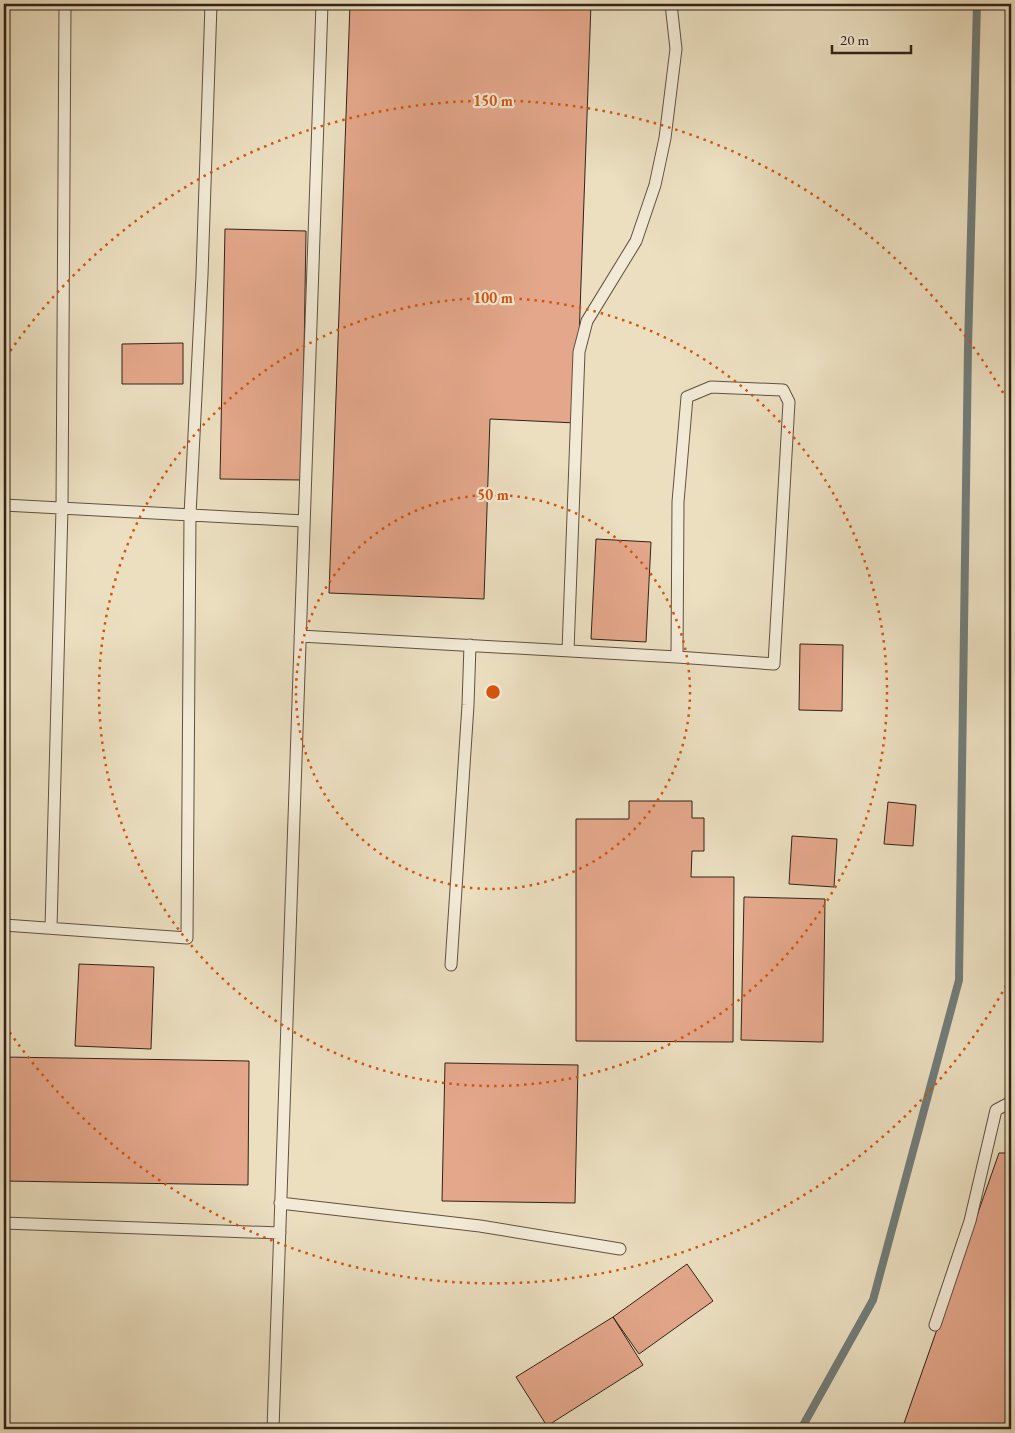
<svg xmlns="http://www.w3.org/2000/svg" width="1015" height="1433" font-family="'EB Garamond',serif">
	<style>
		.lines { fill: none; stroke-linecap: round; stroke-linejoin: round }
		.stream { stroke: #717d7a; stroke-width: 8 }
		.building { fill: #e4a78b; stroke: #312216 }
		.lane-casing { stroke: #605140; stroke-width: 13 }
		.lane { stroke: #f2ead6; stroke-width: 11 }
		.ring { fill: none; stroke: #d6540d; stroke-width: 2.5; stroke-dasharray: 2.5 5 }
		.centre { fill: #d6540d; stroke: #f2ead6; stroke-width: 2.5 }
		.ring-label { font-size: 15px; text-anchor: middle; font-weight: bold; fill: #d6540d; stroke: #f2ead6; stroke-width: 4.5; stroke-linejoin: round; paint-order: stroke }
	</style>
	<rect width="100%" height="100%" fill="#ebdfc0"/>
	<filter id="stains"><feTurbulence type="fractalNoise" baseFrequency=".004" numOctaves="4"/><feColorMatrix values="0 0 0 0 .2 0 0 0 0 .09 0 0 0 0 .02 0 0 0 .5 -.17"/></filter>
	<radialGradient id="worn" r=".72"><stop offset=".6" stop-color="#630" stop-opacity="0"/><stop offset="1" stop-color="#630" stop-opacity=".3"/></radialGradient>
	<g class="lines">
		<!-- stream -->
		<path class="stream" d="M801 1429 873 1300 959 980 968 347 977 4"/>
	</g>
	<!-- building -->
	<path class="building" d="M350 4H591L576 423 490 419 484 599 329 593Z
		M225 229 306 231 302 480 220 479Z
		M183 343V384H122V344Z
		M596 539 651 542 646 642 591 639Z
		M800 644 843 645 842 711 799 710Z
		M629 801H692V818H704V851H692L691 877H734L733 1042 576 1041V819H629Z
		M888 802 916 805 913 846 884 844Z
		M792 836 837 839 834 887 789 884Z
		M744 897 825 899 823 1042 741 1040Z
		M79 964 154 967 151 1049 75 1046Z
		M4 1057 249 1061 248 1185 4 1181Z
		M445 1063 578 1065 575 1203 442 1201Z
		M999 1153H1011V1429H902Z
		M687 1264 713 1301 639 1354 613 1317Z
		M613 1317 643 1365 547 1426 516 1377Z"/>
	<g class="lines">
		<defs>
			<path id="lane" d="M4 505 304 521
				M300 636 677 657 774 664 789 402 783 390 711 387 687 397 678 502 677 657
				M568 651 579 352 587 321 636 241 655 185 665 138 676 49 671 4
				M4 925 187 938 190 515 202 275 211 4
				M51 928 62 508 65 4
				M451 965 468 705 470 645
				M280 1203 480 1226 620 1249
				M4 1223 280 1233
				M935 1325 970 1221 996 1110 1011 1102
				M273 1429 322 4"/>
		</defs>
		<!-- lane casing -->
		<use href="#lane" class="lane-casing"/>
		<!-- lane -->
		<use href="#lane" class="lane"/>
	</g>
	<!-- distance rings -->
	<g class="ring">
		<circle cx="493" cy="692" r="197"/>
		<circle cx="493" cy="692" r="394"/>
		<path d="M1010 979A591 591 0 0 1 6 1027M6 357A591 591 0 0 1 1010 405"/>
	</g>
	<circle cx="493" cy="692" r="8" class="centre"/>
	<g class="ring-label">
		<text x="493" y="106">150 m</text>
		<text x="493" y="303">100 m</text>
		<text x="493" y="500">50 m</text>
	</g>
	<!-- margin -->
	<rect width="1015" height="1433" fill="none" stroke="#ebdfc0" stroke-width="20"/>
	<rect x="5" y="5" width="1005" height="1423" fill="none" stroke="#312216" stroke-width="2.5"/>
	<rect x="10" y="10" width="995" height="1413" fill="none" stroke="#312216"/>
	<!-- scale -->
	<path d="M832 45v8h79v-8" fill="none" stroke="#312216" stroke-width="2.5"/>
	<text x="840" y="45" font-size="15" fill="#312216" stroke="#f2ead6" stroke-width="4" paint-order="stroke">20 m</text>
	<rect width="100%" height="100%" filter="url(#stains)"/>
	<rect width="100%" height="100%" fill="url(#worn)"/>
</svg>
